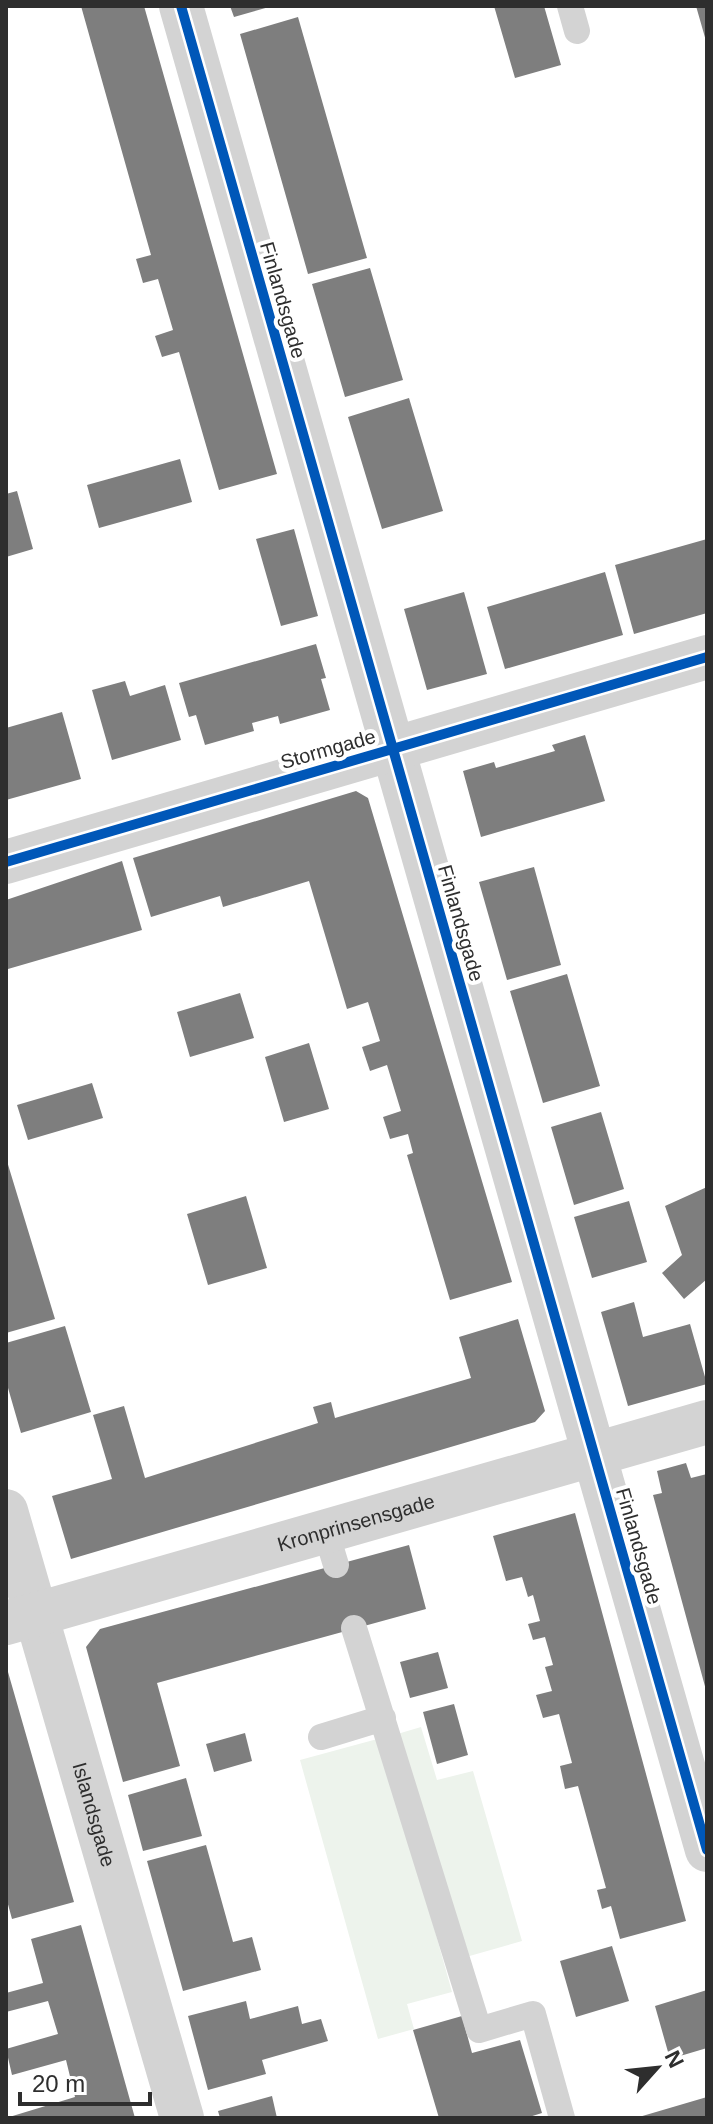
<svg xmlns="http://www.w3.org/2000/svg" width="713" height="2124" font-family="Arial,sans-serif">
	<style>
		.green { fill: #edf3ec }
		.building { fill: #7e7e7e }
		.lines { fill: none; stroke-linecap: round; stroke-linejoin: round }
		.service { stroke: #d3d3d3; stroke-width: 26 }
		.minor { stroke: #d3d3d3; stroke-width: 44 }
		.tertiary { stroke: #d3d3d3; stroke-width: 44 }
		.cycleway-casing { stroke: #fff; stroke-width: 15 }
		.cycleway { stroke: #0057b8; stroke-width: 10 }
		.labels { text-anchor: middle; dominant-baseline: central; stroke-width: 8; stroke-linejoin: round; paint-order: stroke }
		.street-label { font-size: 20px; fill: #2e2e2e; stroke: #fff }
	</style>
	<rect width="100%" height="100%" fill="#fff"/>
	<!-- green -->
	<path class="green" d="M421 1727 437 1780 473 1771 522 1941 459 1959 394 1735Z
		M381 1738 452 1992 407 2004 414 2029 378 2039 300 1760Z"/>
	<!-- building -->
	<path class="building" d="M81 6H144L277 474 219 490 179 352 162 357 155 336 173 330 158 279 143 283 136 259 151 255Z
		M230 6H269V7L234 17Z
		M494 6H544L561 65 515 78Z
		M696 6H707V41H706Z
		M298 17 367 258 308 274 240 34Z
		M370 268 403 380 345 397 312 284Z
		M409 398 443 511 382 529 348 417Z
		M180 459 192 502 99 528 87 485Z
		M17 491 33 549 6 557V494Z
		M294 529 318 616 281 626 256 539Z
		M707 539V613L634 634 615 565Z
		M605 572 623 635 505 669 487 607Z
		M464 592 487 674 427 690 404 609Z
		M316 644 326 678 321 679 330 710 280 724 278 716 252 723 254 731 205 745 196 715 189 717 179 683Z
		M125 681 130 696 165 685 181 740 112 760 92 690Z
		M62 712 81 779 6 800V728Z
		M585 735 605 801 481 837 463 771 494 762 496 768 555 751 552 745Z
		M356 791 368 798 512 1282 450 1300 407 1155 413 1153 408 1134 390 1139 383 1117 401 1111 387 1065 370 1071 362 1047 380 1041 368 1002 347 1009 309 881 223 907 220 896 151 917 133 858Z
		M122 861 142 930 8 969 6 900Z
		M534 867 561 965 507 980 479 882Z
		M567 974 600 1086 543 1103 510 991Z
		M240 993 254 1038 190 1057 177 1012Z
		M309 1043 329 1109 284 1122 265 1057Z
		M92 1083 103 1118 28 1140 17 1105Z
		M601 1112 624 1189 574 1205 551 1127Z
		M6 1158 55 1319 6 1333Z
		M707 1187V1279L684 1299 662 1273 682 1255 665 1206Z
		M246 1196 267 1268 208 1285 187 1214Z
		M629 1201 647 1262 592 1278 574 1217Z
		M634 1302 643 1337 690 1324 707 1384 628 1406 601 1312Z
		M518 1319 545 1411 535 1422 71 1559 52 1496 112 1479 93 1415 124 1406 145 1478 318 1423 313 1407 331 1402 335 1418 471 1378 459 1337Z
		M65 1326 91 1412 21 1433 6 1381V1343Z
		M686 1463 691 1478 707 1474 706 1690 653 1495 662 1493 657 1471Z
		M575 1513 686 1921 620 1939 611 1906 602 1909 597 1890 606 1888 578 1786 565 1789 560 1766 572 1763 559 1714 543 1718 536 1695 552 1691 545 1667 553 1665 545 1637 533 1640 528 1624 540 1621 533 1595 528 1597 522 1577 506 1581 493 1536Z
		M409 1545 426 1609 157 1683 180 1766 123 1782 86 1647 100 1629Z
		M438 1652 448 1688 410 1698 400 1662Z
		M6 1665 74 1902 12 1919 6 1897Z
		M454 1704 468 1755 437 1764 423 1712Z
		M245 1733 252 1761 214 1772 206 1744Z
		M186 1778 202 1836 143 1851 128 1795Z
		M206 1845 233 1942 252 1937 261 1970 183 1991 147 1861Z
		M81 1925 135 2118H6L75 2097 66 2060 12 2075 6 2049 58 2034 48 2001 6 2012V1993L43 1983 31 1939Z
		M612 1946 629 2001 576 2017 560 1961Z
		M707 1990V2048L670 2059 655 2006Z
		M246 2001 250 2019 298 2006 302 2024 321 2019 328 2041 262 2060 266 2074 208 2090 188 2016Z
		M462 2016 472 2053 520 2040 542 2113 526 2118H439L413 2030Z
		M272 2096 277 2118H220L218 2111Z
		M707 2097V2118H639V2117Z"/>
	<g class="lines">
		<!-- service -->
		<path class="service" d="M570 6 577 31
			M326 1532 336 1565
			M354 1628 479 2030 533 2014 562 2118
			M321 1737 383 1718"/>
		<!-- minor -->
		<g class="minor">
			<path d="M181 6 707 1850"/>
			<path id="s1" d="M6 1511 182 2118"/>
			<path id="s2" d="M6 1623 707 1422"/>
		</g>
		<!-- tertiary -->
		<path class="tertiary" d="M6 862 707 657"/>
		<defs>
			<path id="cycleway" d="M181 6 707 1850
				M6 862 707 657"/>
		</defs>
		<!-- cycleway casing -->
		<use href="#cycleway" class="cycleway-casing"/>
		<!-- cycleway -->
		<use href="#cycleway" class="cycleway"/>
	</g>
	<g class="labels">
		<!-- street labels -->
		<g class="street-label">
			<text transform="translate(283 300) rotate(74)">Finlandsgade</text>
			<text transform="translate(328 749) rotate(-16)">Stormgade</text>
			<text transform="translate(461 923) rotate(74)">Finlandsgade</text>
			<text stroke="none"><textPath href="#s2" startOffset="364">Kronprinsensgade</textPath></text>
			<text transform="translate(639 1546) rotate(74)">Finlandsgade</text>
			<text stroke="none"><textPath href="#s1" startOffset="316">Islandsgade</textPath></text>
		</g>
	</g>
	<!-- border -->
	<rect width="713" height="2124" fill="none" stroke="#2e2e2e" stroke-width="16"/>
	<!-- north arrow -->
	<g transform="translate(657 2068) rotate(63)" stroke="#ffffff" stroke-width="6" paint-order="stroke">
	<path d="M0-6L14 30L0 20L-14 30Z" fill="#2e2e2e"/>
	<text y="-12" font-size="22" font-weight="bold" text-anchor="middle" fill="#2e2e2e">N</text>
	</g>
	<!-- scale -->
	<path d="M20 2092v12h130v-12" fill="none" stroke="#2e2e2e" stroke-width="4"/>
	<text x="32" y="2092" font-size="24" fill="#2e2e2e" stroke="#ffffff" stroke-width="6" paint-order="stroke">20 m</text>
</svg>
